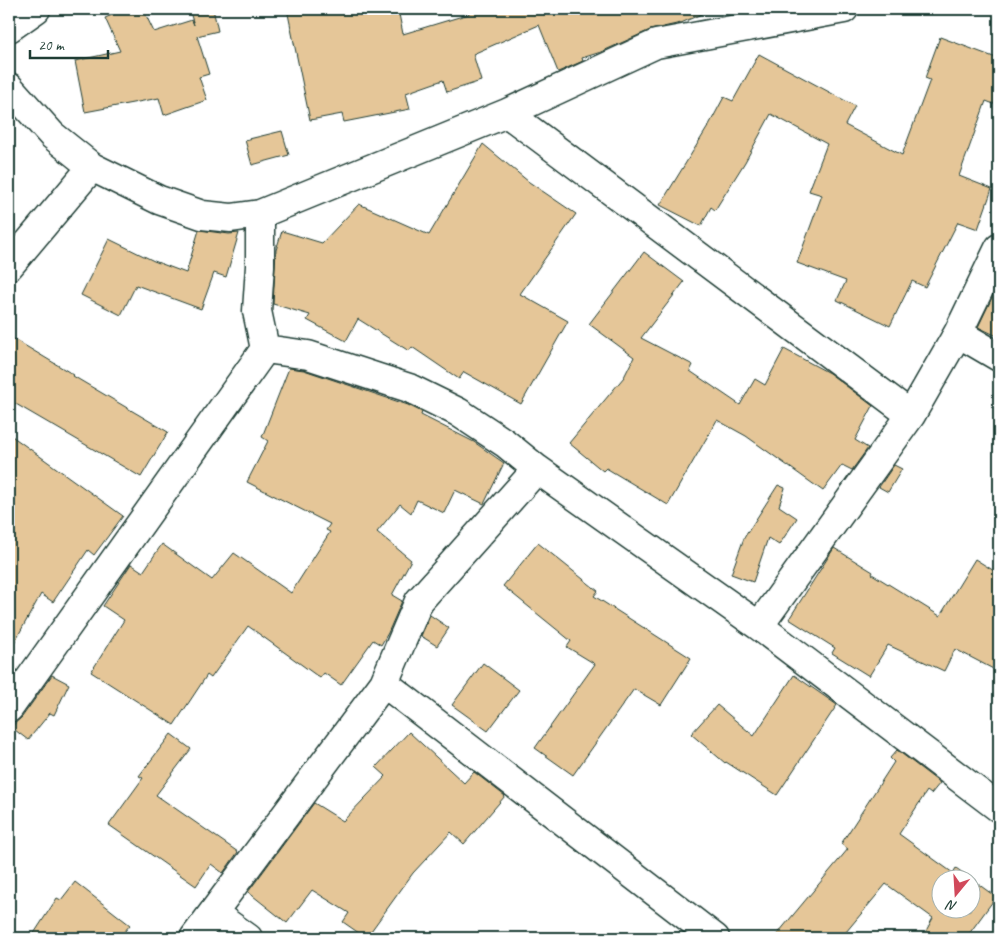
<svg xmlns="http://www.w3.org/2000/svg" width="1008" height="947" font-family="Caveat,sans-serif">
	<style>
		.building { fill: #e5c698; stroke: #1f3d34; fill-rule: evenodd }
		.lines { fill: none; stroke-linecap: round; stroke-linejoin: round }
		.minor-casing { stroke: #1f3d34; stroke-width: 31 }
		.minor { stroke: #fff; stroke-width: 28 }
	</style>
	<rect width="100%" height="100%" fill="#fff"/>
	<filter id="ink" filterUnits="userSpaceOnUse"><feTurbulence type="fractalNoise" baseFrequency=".02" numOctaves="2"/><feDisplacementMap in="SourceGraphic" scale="10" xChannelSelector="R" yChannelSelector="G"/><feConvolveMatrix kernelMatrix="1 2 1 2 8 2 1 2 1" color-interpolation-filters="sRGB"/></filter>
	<g filter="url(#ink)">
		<!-- building -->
		<path class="building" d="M126 9H143L154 32 192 20 194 25 189 9H213L218 31 197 36 209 74 199 77 207 100 164 115 159 98 85 112 75 61 120 51 105 18Z
			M287 9H398L403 34 469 14 467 9H713L681 23 650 30 601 52 582 58 583 61 558 72 539 25 473 54 481 81 447 92 443 80 406 93 410 109 344 122 342 114 310 120Z
			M940 37 999 59V106L986 101 959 176 992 189 978 229 958 222 925 287 912 281 890 326 837 300 846 281 797 263 822 195 809 191 827 144 771 114 745 162 715 210 711 207 701 226 660 205 709 125 724 97 733 101 759 54 855 106 845 125 902 155 930 80 925 78Z
			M282 131 289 155 252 165 245 140Z
			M483 144 529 182 576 214 520 294 568 321 521 404 464 372 459 379 412 347 409 351 358 319 346 341 307 320 310 315 273 304 276 250 282 231 322 243 359 204 429 235Z
			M199 230 229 234 239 233 226 277 214 273 201 309 136 285 121 315 81 295 109 239 154 261 186 273Z
			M644 252 684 282 641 338 693 365 690 371 740 405 755 379 765 385 784 349 829 373 873 406 855 440 868 448 852 470 842 465 823 491 746 436 717 420 668 505 606 468 603 471 569 443 624 377 634 357 589 324Z
			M999 283V337L978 327Z
			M9 336 74 375 73 376 168 432 141 477 9 400Z
			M289 368 304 370 408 405 422 412 421 415 474 442 504 463 484 504 455 490 444 513 417 500 411 513 400 504 377 532 411 560 392 595 402 601 388 633 381 645 373 640 341 685 324 673 320 678 248 626 211 678 207 675 174 725 91 672 124 620 103 606 131 564 143 572 162 544 212 580 234 553 291 593 330 532 326 530 330 524 247 482 268 441 262 437Z
			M9 434 123 516 94 555 88 550 53 602 41 594 9 652Z
			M894 465 902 469 888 492 879 487Z
			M778 485 785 488 779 506 797 518 779 545 768 538 753 582 731 574 744 538Z
			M538 543 598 591 594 596 691 658 661 705 634 689 573 775 535 748 595 664 567 647 571 641 503 586Z
			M834 548 873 572 872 574 940 616 975 559 999 574V672L955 649 944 671 888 645 869 676 832 653 835 648 789 619Z
			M430 615 449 628 437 646 421 636Z
			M483 663 519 690 488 731 452 705Z
			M52 675 69 684 54 715 50 713 28 740 11 727 22 717Z
			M794 675 837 705 777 795 726 762 725 763 691 734 717 705 754 736Z
			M409 732 464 783 474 772 505 796 464 844 451 832 413 873 366 938 343 922 349 913 312 890 287 923 248 892 314 803 343 821 386 776 376 767Z
			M171 734 191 749 156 795 238 852 223 873 211 864 196 886 109 825 143 778 139 776Z
			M897 750 940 783 931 794 927 791 899 834 953 873 956 868 996 897 966 938H922L933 918 886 884 841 938H774L848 849 841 844 894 762 890 758ZM940 880H970V910H940Z
			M75 882 130 925 119 938H31L57 898 61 900Z"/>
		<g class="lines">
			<defs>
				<path id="minor" d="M9 28 36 9
					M9 87 52 135 92 167 159 200 202 215 231 218 260 214
					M507 113 911 415
					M9 266 92 167
					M958 333 999 357
					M265 349 308 355 409 388 458 412 505 443 537 469 759 626 999 808
					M759 626 911 415 958 333 999 248
					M384 683 715 938
					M9 708 265 349 257 311 260 266V214L507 113 656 44 844 9
					M213 913 248 938
					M194 938 384 683 419 601 537 469"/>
			</defs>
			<!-- minor casing -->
			<use href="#minor" class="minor-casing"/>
			<!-- minor -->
			<use href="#minor" class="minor"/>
		</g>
	</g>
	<!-- margin -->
	<rect width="1008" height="947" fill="none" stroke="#fff" stroke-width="30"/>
	<rect x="15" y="15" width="978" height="917" fill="none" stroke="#1f3d34" stroke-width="2" filter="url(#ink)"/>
	<!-- north arrow -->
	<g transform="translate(956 894) rotate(198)"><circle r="24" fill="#ffffff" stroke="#a5b1ae"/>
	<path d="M0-4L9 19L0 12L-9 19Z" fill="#d1495b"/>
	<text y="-8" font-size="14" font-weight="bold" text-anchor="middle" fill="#1f3d34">N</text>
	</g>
	<!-- scale -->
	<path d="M30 50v8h78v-8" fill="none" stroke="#1f3d34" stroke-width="2.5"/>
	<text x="38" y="50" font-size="15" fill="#1f3d34" stroke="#ffffff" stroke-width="4" paint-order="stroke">20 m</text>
</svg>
